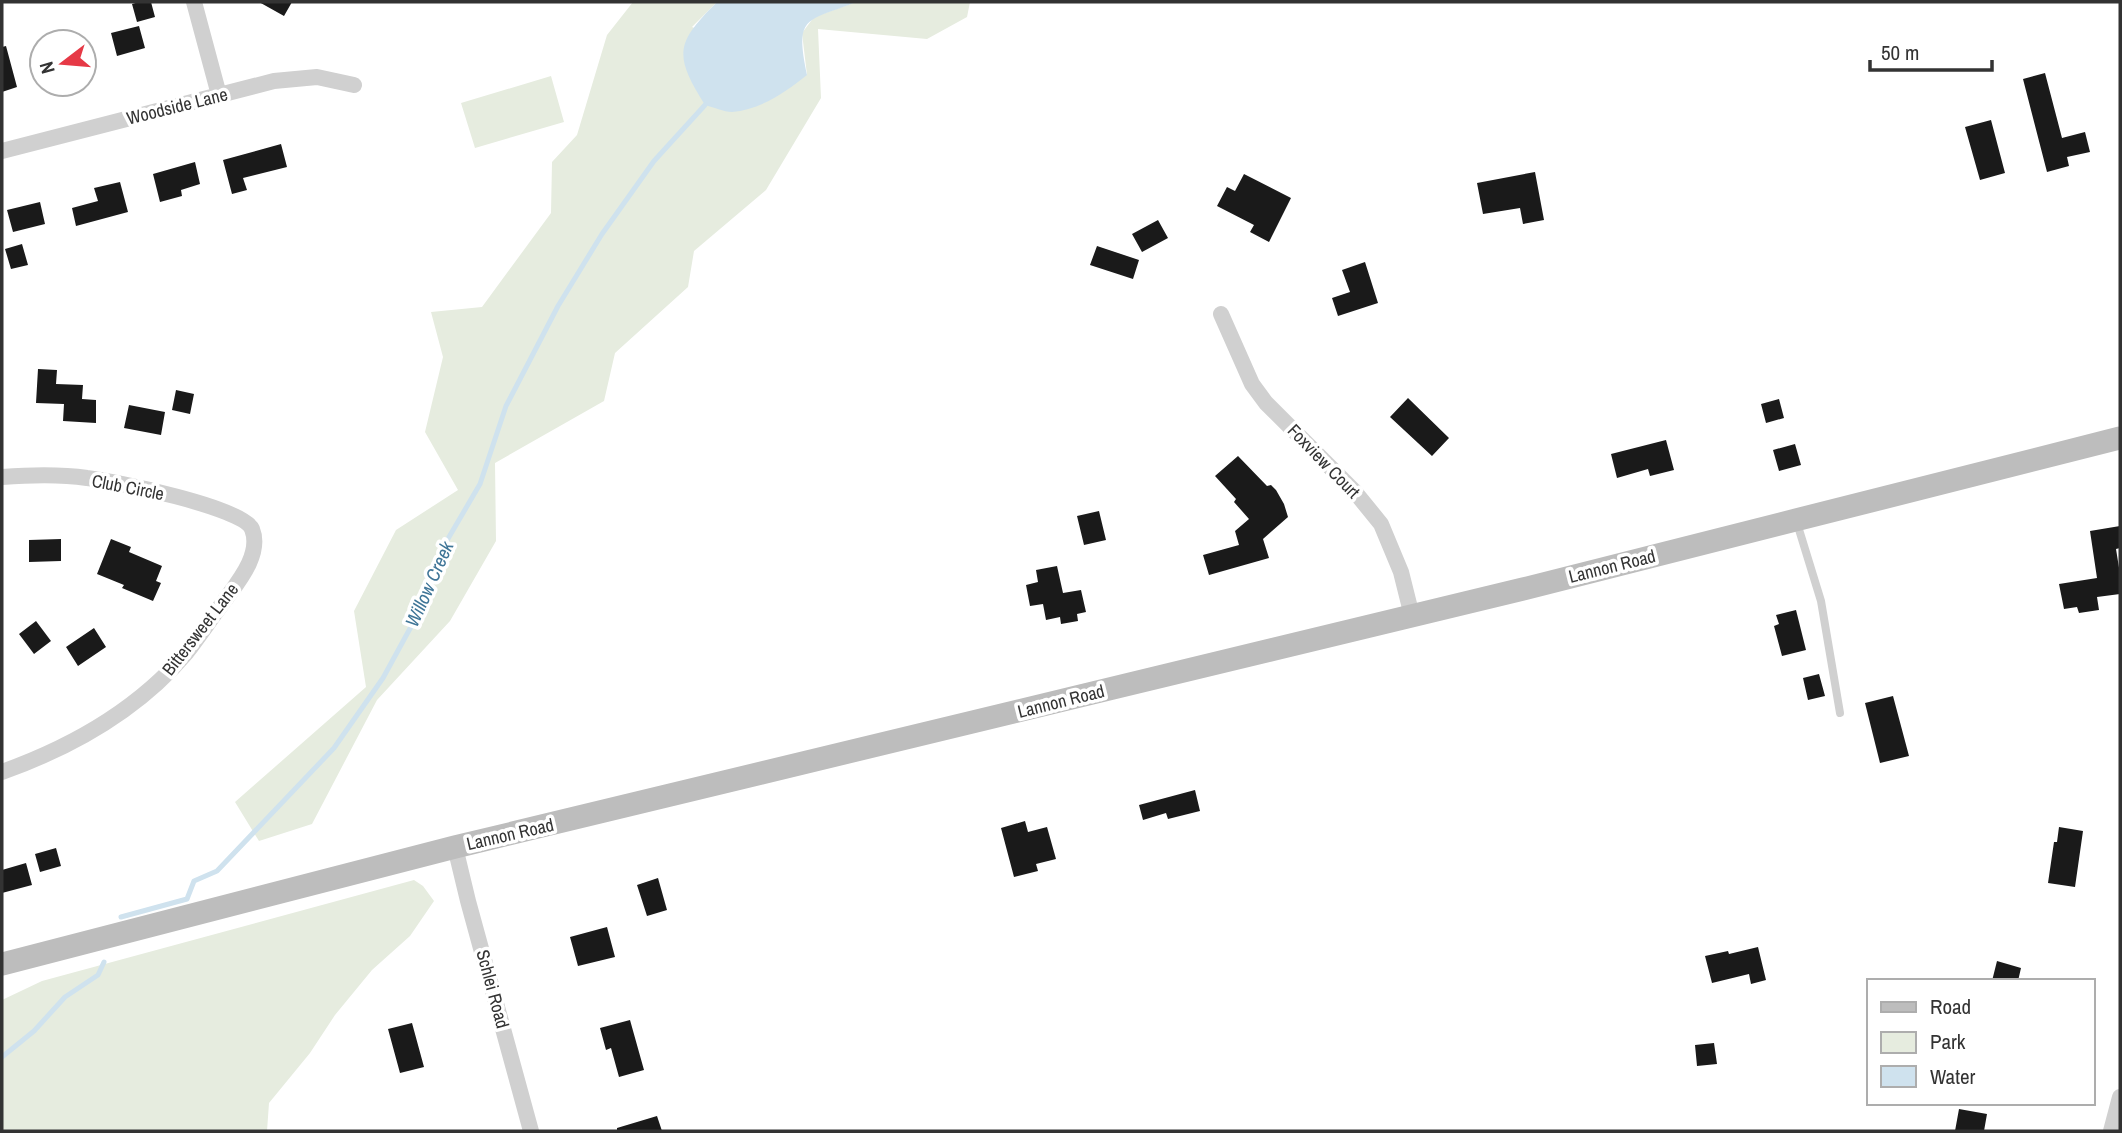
<svg xmlns="http://www.w3.org/2000/svg" width="2122" height="1133" font-family="'Archivo Narrow',sans-serif">
	<style>
		.green { fill: #e6ecdf }
		.water { fill: #cfe2ee }
		.lines { fill: none; stroke-linecap: round; stroke-linejoin: round }
		.stream { stroke: #cfe2ee; stroke-width: 5 }
		.building { fill: #1a1a1a }
		.lane { stroke: #d0d0d0; stroke-width: 8 }
		.street { stroke: #d0d0d0; stroke-width: 16 }
		.secondary { stroke: #bdbdbd; stroke-width: 23 }
		.labels { text-anchor: middle; dominant-baseline: central; stroke-width: 7; stroke-linejoin: round; paint-order: stroke }
		.street-label { font-size: 18px; fill: #333; stroke: #fff }
		.water-label { font-size: 19px; font-style: italic; fill: #3f7597; stroke: #fff }
	</style>
	<rect width="100%" height="100%" fill="#fff"/>
	<!-- green -->
	<path class="green" d="M633 2H717L692 27 807 75 802 33 814 17 856 2H970L967 17 927 39 818 29 821 98 766 190 694 251 688 287 615 353 604 401 495 463 496 541 450 621 377 700 312 824 259 841 235 802 366 687 354 611 396 530 458 490 425 432 443 357 431 312 482 307 551 213 552 162 577 135 607 35Z
		M551 76 564 122 475 148 461 103Z
		M414 880 423 886 434 901 410 936 372 970 335 1015 310 1053 269 1103 267 1131H2V1000L42 981Z"/>
	<!-- water -->
	<path class="water" d="M717 2H856C807 22 794 14 807 75 786 92 760 110 732 112 724 112 713 107 705 105 673 54 676 43 717 2Z"/>
	<g class="lines">
		<!-- stream -->
		<path class="stream" d="M121 917 187 899 194 881 217 871 334 748 383 678 425 601 442 549 480 484 506 406 558 306 602 234 654 161 705 105
			M2 1057 34 1031 65 997 98 975 104 962"/>
	</g>
	<!-- building -->
	<path class="building" d="M139 2H151L155 17 137 22 132 4Z
		M259 2H292L284 16Z
		M139 26 145 48 117 56 111 33Z
		M6 46 17 87 2 92V47Z
		M2045 73 2062 138 2085 132 2090 152 2067 157 2069 166 2047 172 2023 79Z
		M1991 120 2005 173 1980 180 1965 127Z
		M281 144 287 167 243 178 247 190 232 194 223 160Z
		M195 162 200 184 181 190 182 196 160 202 153 174Z
		M1535 172 1544 220 1523 224 1520 208 1483 214 1477 183Z
		M1244 174 1291 198 1269 242 1250 232 1254 225 1217 206 1227 187 1235 191Z
		M120 182 128 212 76 226 72 208 98 201 94 188Z
		M40 202 45 224 13 232 7 210Z
		M1158 220 1168 238 1142 252 1132 234Z
		M22 244 28 265 11 269 5 249Z
		M1097 246 1139 260 1133 279 1090 265Z
		M1365 262 1378 303 1338 316 1332 298 1350 292 1342 270Z
		M38 369 57 370 56 384 83 385 82 399 96 400V423L63 421 64 404 36 403Z
		M176 390 194 394 190 414 172 410Z
		M1408 398 1449 438 1432 456 1390 417Z
		M1779 399 1784 418 1766 423 1761 404Z
		M129 405 165 412 161 435 124 428Z
		M1666 440 1674 470 1650 476 1648 469 1617 478 1611 454Z
		M1795 444 1801 465 1779 471 1773 450Z
		M1238 456 1267 486 1271 485 1276 490 1284 504 1288 517 1263 539 1269 558 1209 575 1203 555 1239 545 1235 531 1249 519 1234 502 1236 499 1215 476Z
		M1099 511 1106 540 1084 545 1077 516Z
		M2120 526V548L2116 549 2120 574V594L2097 597 2099 610 2079 613 2077 607 2064 609 2059 584 2097 578 2090 531Z
		M61 539V561L29 562V540Z
		M111 539 131 547 129 552 162 566 156 581 161 583 153 601 122 588 124 585 97 574Z
		M1057 566 1063 593 1081 590 1086 612 1077 614 1078 621 1061 624 1060 617 1046 620 1043 604 1030 606 1026 585 1038 582 1036 570Z
		M1796 610 1806 650 1782 656 1774 626 1779 624 1776 615Z
		M36 621 51 641 34 654 19 634Z
		M94 628 106 647 78 666 66 647Z
		M1819 674 1825 696 1808 700 1803 678Z
		M1893 696 1909 756 1880 763 1865 703Z
		M1195 790 1200 811 1168 819 1166 813 1143 820 1139 805Z
		M1025 821 1028 832 1047 827 1056 859 1036 864 1038 871 1014 877 1001 828Z
		M2059 827 2083 831 2075 887 2048 883 2054 842H2057Z
		M56 848 61 866 40 872 35 854Z
		M26 863 32 885 2 893V870Z
		M658 878 667 910 647 916 637 885Z
		M607 927 615 957 578 966 570 937Z
		M1758 947 1766 980 1751 984 1749 974 1712 983 1705 956 1728 951 1729 954Z
		M1997 961 2021 968 2018 981H1992Z
		M630 1020 644 1070 619 1077 611 1048 606 1050 600 1028Z
		M412 1023 424 1067 400 1073 388 1029Z
		M1714 1043 1717 1064 1697 1066 1695 1045Z
		M1959 1109 1987 1114 1984 1131H1955Z
		M657 1116 662 1131H617V1128Z"/>
	<g class="lines">
		<!-- lane -->
		<path class="lane" d="M1797 523 1821 601 1840 713"/>
		<!-- street -->
		<path class="street" d="M194 2 219 95
			M2 151 274 81 317 77 354 85
			M1221 314 1252 384 1266 403 1355 492 1381 524 1401 572 1412 616
			M2 477C30 475 59 474 87 478 113 481 243 507 252 529 262 554 238 582 225 600 212 617 200 635 187 652 138 710 72 747 2 772
			M455 847 468 901 531 1131
			M2111 1131 2120 1097"/>
		<!-- secondary -->
		<path class="secondary" d="M2 964 455 847 1523 589 2120 438"/>
	</g>
	<g class="labels">
		<!-- street labels -->
		<g class="street-label">
			<text transform="translate(177 106) rotate(-14)">Woodside Lane</text>
			<text transform="translate(1324 461) rotate(46)">Foxview Court</text>
			<text transform="translate(128 487) rotate(11)">Club Circle</text>
			<text transform="translate(1612 566) rotate(-14)">Lannon Road</text>
			<text transform="translate(200 629) rotate(-52)">Bittersweet Lane</text>
			<text transform="translate(1061 701) rotate(-14)">Lannon Road</text>
			<text transform="translate(510 834) rotate(-13)">Lannon Road</text>
			<text transform="translate(493 989) rotate(75)">Schlei Road</text>
		</g>
		<!-- water labels -->
		<g class="water-label">
			<text transform="translate(429 584) rotate(-66)">Willow Creek</text>
		</g>
	</g>
	<!-- border -->
	<rect width="2122" height="1133" fill="none" stroke="#333333" stroke-width="7"/>
	<!-- legend -->
	<rect x="1867" y="979" width="228" height="126" fill="#ffffff" stroke="#adadad" stroke-width="2"/>
	<rect x="1881" y="1002" width="35" height="10" fill="#bdbdbd" stroke="#adadad" stroke-width="2"/>
	<text x="1930" y="1014" font-size="21" fill="#333333">Road</text>
	<rect x="1881" y="1032" width="35" height="21" fill="#e6ecdf" stroke="#adadad" stroke-width="2"/>
	<text x="1930" y="1049" font-size="21" fill="#333333">Park</text>
	<rect x="1881" y="1066" width="35" height="21" fill="#cfe2ee" stroke="#adadad" stroke-width="2"/>
	<text x="1930" y="1084" font-size="21" fill="#333333">Water</text>
	<!-- north arrow -->
	<g transform="translate(63 63) rotate(254)"><circle r="33" fill="#ffffff" stroke="#adadad" stroke-width="2"/>
	<path d="M0-5L12 26L0 18L-12 26Z" fill="#e63946"/>
	<text y="-10" font-size="19" font-weight="bold" text-anchor="middle" fill="#333333">N</text>
	</g>
	<!-- scale -->
	<path d="M1870 60v10h122v-10" fill="none" stroke="#333333" stroke-width="3.5"/>
	<text x="1881" y="60" font-size="21" fill="#333333" stroke="#ffffff" stroke-width="5" paint-order="stroke">50 m</text>
</svg>
